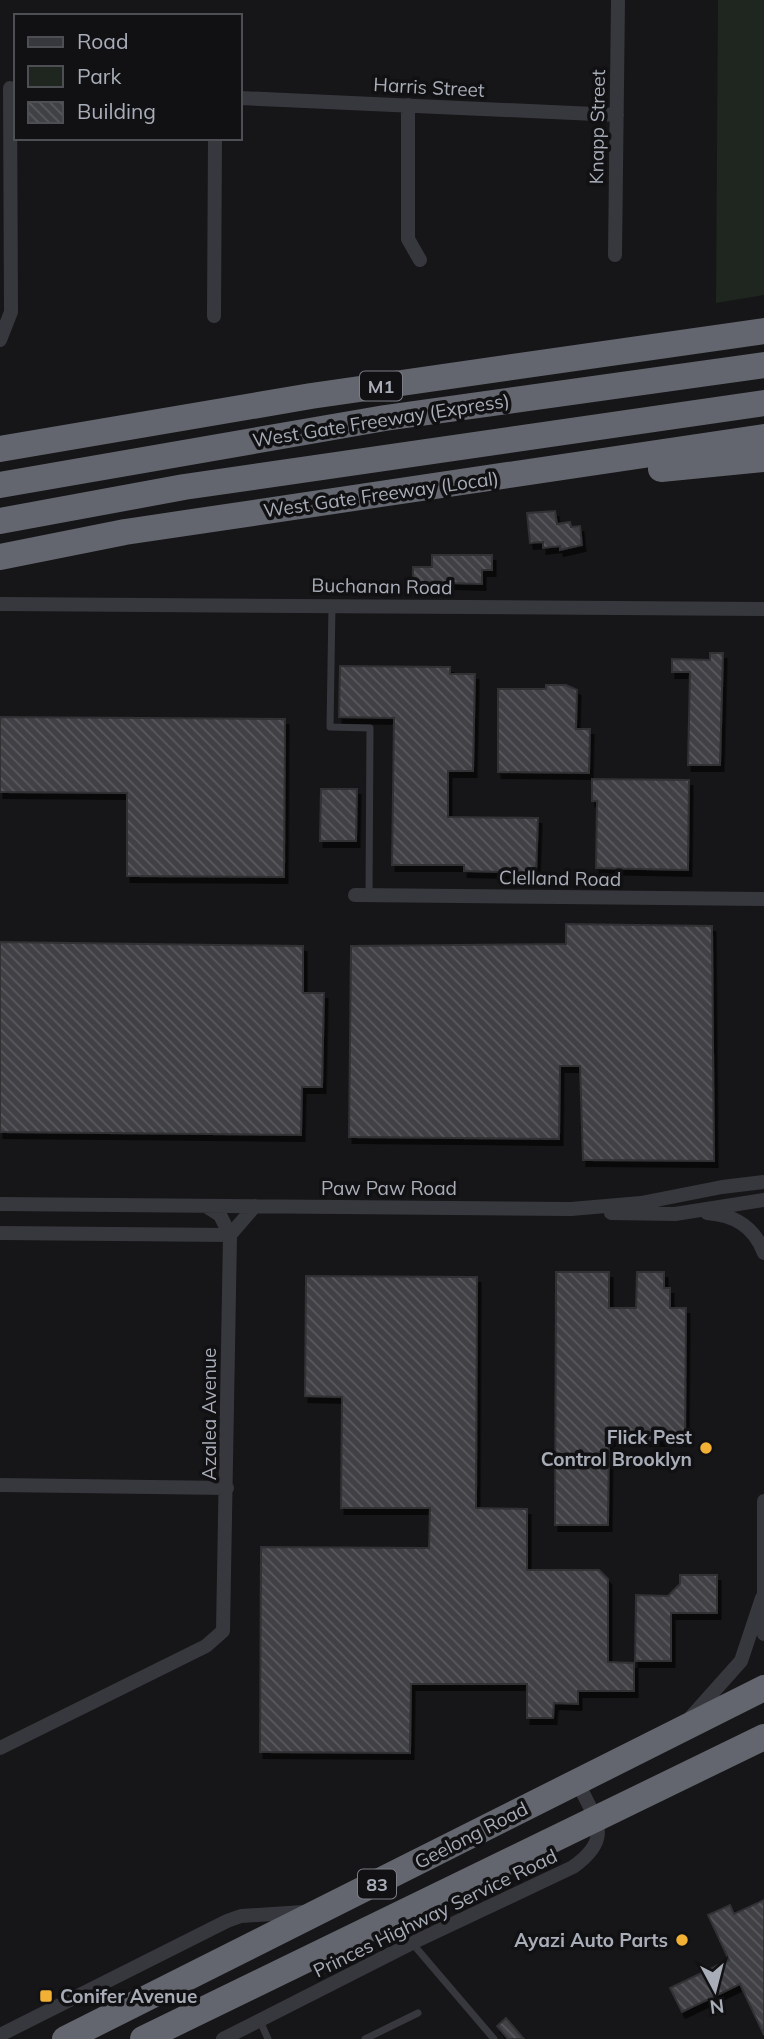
<svg xmlns="http://www.w3.org/2000/svg" width="764" height="2039" font-family="Mulish,sans-serif">
	<style>
		.park { fill: #1e261f }
		.building { fill: url(#building-back-hatch); stroke: #303034; stroke-width: 2; filter: url(#shadow) }
		.lines { fill: none; stroke-linecap: round; stroke-linejoin: round }
		.lane { stroke: #37383d; stroke-width: 7 }
		.street { stroke: #37383d; stroke-width: 14 }
		.highway { stroke: #63666e; stroke-width: 26 }
		.poi-dot { fill: #f2b134; stroke: #111113; stroke-width: 2.5 }
		.labels { text-anchor: middle; dominant-baseline: central; stroke-width: 7; stroke-linejoin: round; paint-order: stroke }
		.shield { fill: #111113; stroke: #7b7e86; stroke-width: 2 }
		.shield-label { font-size: 18px; font-weight: bold; fill: #a8adb8 }
		.street-label { font-size: 19px; fill: #a8adb8; stroke: #111113 }
		.poi-label { font-size: 19px; font-weight: bold; fill: #a8adb8; stroke: #111113; text-anchor: end }
	</style>
	<defs>
		<pattern id="building-back-hatch" width="6" height="6" patternUnits="userSpaceOnUse" patternTransform="scale(1.75)"><rect width="6" height="6" fill="#404145"/><path d="M-1 5l2 2M0 0l6 6M5-1l2 2" fill="none" stroke="#595a5e"/></pattern>
		<filter id="shadow"><feDropShadow dx="3.5" dy="6" stdDeviation="0" flood-color="#0009"/></filter>
	</defs>
	<rect width="100%" height="100%" fill="#161618"/>
	<!-- park -->
	<path class="park" d="M718 0H764V295L716 303Z"/>
	<!-- building -->
	<path class="building" d="M555 511 557 524 570 522 571 527 580 526 582 545 560 550V546L543 548V542L530 543 527 513Z
		M432 555H492V570H482V584L413 582V567H432Z
		M710 653H723L720 765H688L690 672H672V659L710 660Z
		M340 666 450 667V674H475L473 771H448V817L538 818 536 873 464 871V865H392L394 718 339 717Z
		M546 685H566L577 690 576 729H590L589 773 498 772V689H546Z
		M0 717 285 719 284 877 127 876V793L0 792Z
		M592 779 689 780 688 870 596 868 597 801H592Z
		M321 789H357L356 841H320Z
		M566 924 712 926 714 1161 583 1160 580 1066H560L559 1139 349 1137 351 946 566 944Z
		M0 942 303 946V993H324L322 1087H302L301 1135 0 1132Z
		M556 1272H609V1308H636L637 1272H664V1288H670V1308H686L685 1440H609L608 1525H555Z
		M306 1276 477 1277 476 1508 527 1509V1570H599L608 1579V1662L634 1663V1691H578V1704L554 1703 553 1718H527V1684H411L410 1753 260 1752 261 1547 429 1548 430 1508H341L342 1397 305 1396Z
		M680 1575H717V1613H671V1661H635L636 1595 668 1596 680 1584Z
		M764 1900V2035L740 1984 682 2012 670 1988 729 1960 708 1915 730 1905 734 1914Z
		M506 2018 524 2039H508L497 2026Z"/>
	<g class="lines">
		<!-- lane -->
		<path class="lane" d="M332 605 330 727 370 728 369 895
			M412 1943 494 2039
			M260 2021 268 2039
			M365 2039 418 2013"/>
		<!-- street -->
		<path class="street" d="M240 98 617 115
			M408 105V239L420 260
			M615 255 618 0
			M214 316 215 138
			M0 340 11 312 10 88
			M0 604 764 609
			M355 895 764 899
			M0 1204 571 1209 641 1203 722 1187 764 1182
			M206 1206 220 1215 230 1235
			M611 1213 675 1214 764 1200
			M707 1213C734 1215 754 1226 764 1253
			M0 1233 230 1235
			M0 1485 227 1488
			M764 1501V1634
			M691 1717 741 1661 762 1598
			M0 1748 206 1646 223 1631 230 1235 255 1206
			M0 2035 227 1921 241 1916 303 1912
			M223 2039 412 1943 573 1867C615 1837 595 1820 577 1781"/>
		<!-- highway -->
		<path class="highway" d="M0 449 311 396 764 331
			M661 469 764 459
			M0 485 385 418 764 365
			M0 521 184 487 764 403
			M0 557 125 532 764 437
			M65 2039 764 1688
			M143 2039 764 1737"/>
	</g>
	<!-- markers -->
	<g class="poi-dot">
		<circle cx="706" cy="1448" r="7"/>
		<circle cx="682" cy="1940" r="7"/>
		<rect x="39" y="1989" width="14" height="14" rx="3.5"/>
	</g>
	<g class="labels">
		<!-- shield labels -->
		<g class="shield">
			<rect x="360" y="371.5" width="42" height="29" rx="5"/>
			<rect x="358" y="1869.5" width="38" height="29" rx="5"/>
		</g>
		<g class="shield-label">
			<text x="381" y="386">M1</text>
			<text x="377" y="1884">83</text>
		</g>
		<!-- street labels -->
		<g class="street-label">
			<text transform="translate(429 87) rotate(3)">Harris Street</text>
			<text transform="translate(597 127) rotate(-89)">Knapp Street</text>
			<text transform="translate(381 420) rotate(-9)">West Gate Freeway (Express)</text>
			<text transform="translate(381 494) rotate(-8)">West Gate Freeway (Local)</text>
			<text transform="translate(382 586) rotate(1)">Buchanan Road</text>
			<text transform="translate(560 878) rotate(1)">Clelland Road</text>
			<text x="389" y="1188">Paw Paw Road</text>
			<text transform="translate(209 1414) rotate(-90)">Azalea Avenue</text>
			<text transform="translate(471 1835) rotate(-27)">Geelong Road</text>
			<text transform="translate(435 1913) rotate(-26)">Princes Highway Service Road</text>
		</g>
		<!-- poi labels -->
		<g class="poi-label">
			<text x="692" y="1437">Flick Pest<tspan x="692" dy="22">Control Brooklyn</tspan></text>
			<text x="668" y="1940">Ayazi Auto Parts</text>
			<text x="60" y="1996" text-anchor="start">Conifer Avenue</text>
		</g>
	</g>
	<!-- legend -->
	<rect x="14" y="14" width="228" height="126" fill="#111113" stroke="#4d4f55" stroke-width="2"/>
	<rect x="28" y="37" width="35" height="10" fill="#37383d" stroke="#4d4f55" stroke-width="2"/>
	<text x="77" y="49" font-size="21" fill="#a8adb8">Road</text>
	<rect x="28" y="66" width="35" height="21" fill="#1e261f" stroke="#4d4f55" stroke-width="2"/>
	<text x="77" y="84" font-size="21" fill="#a8adb8">Park</text>
	<rect x="28" y="102" width="35" height="21" fill="url(#building-back-hatch)" stroke="#4d4f55" stroke-width="2"/>
	<text x="77" y="119" font-size="21" fill="#a8adb8">Building</text>
	<!-- north arrow -->
	<g transform="translate(715 1990) rotate(173)" stroke="#111113" stroke-width="5" paint-order="stroke">
	<path d="M0-5L12 26L0 18L-12 26Z" fill="#a8adb8"/>
	<text y="-10" font-size="19" font-weight="bold" text-anchor="middle" fill="#a8adb8">N</text>
	</g>
</svg>
